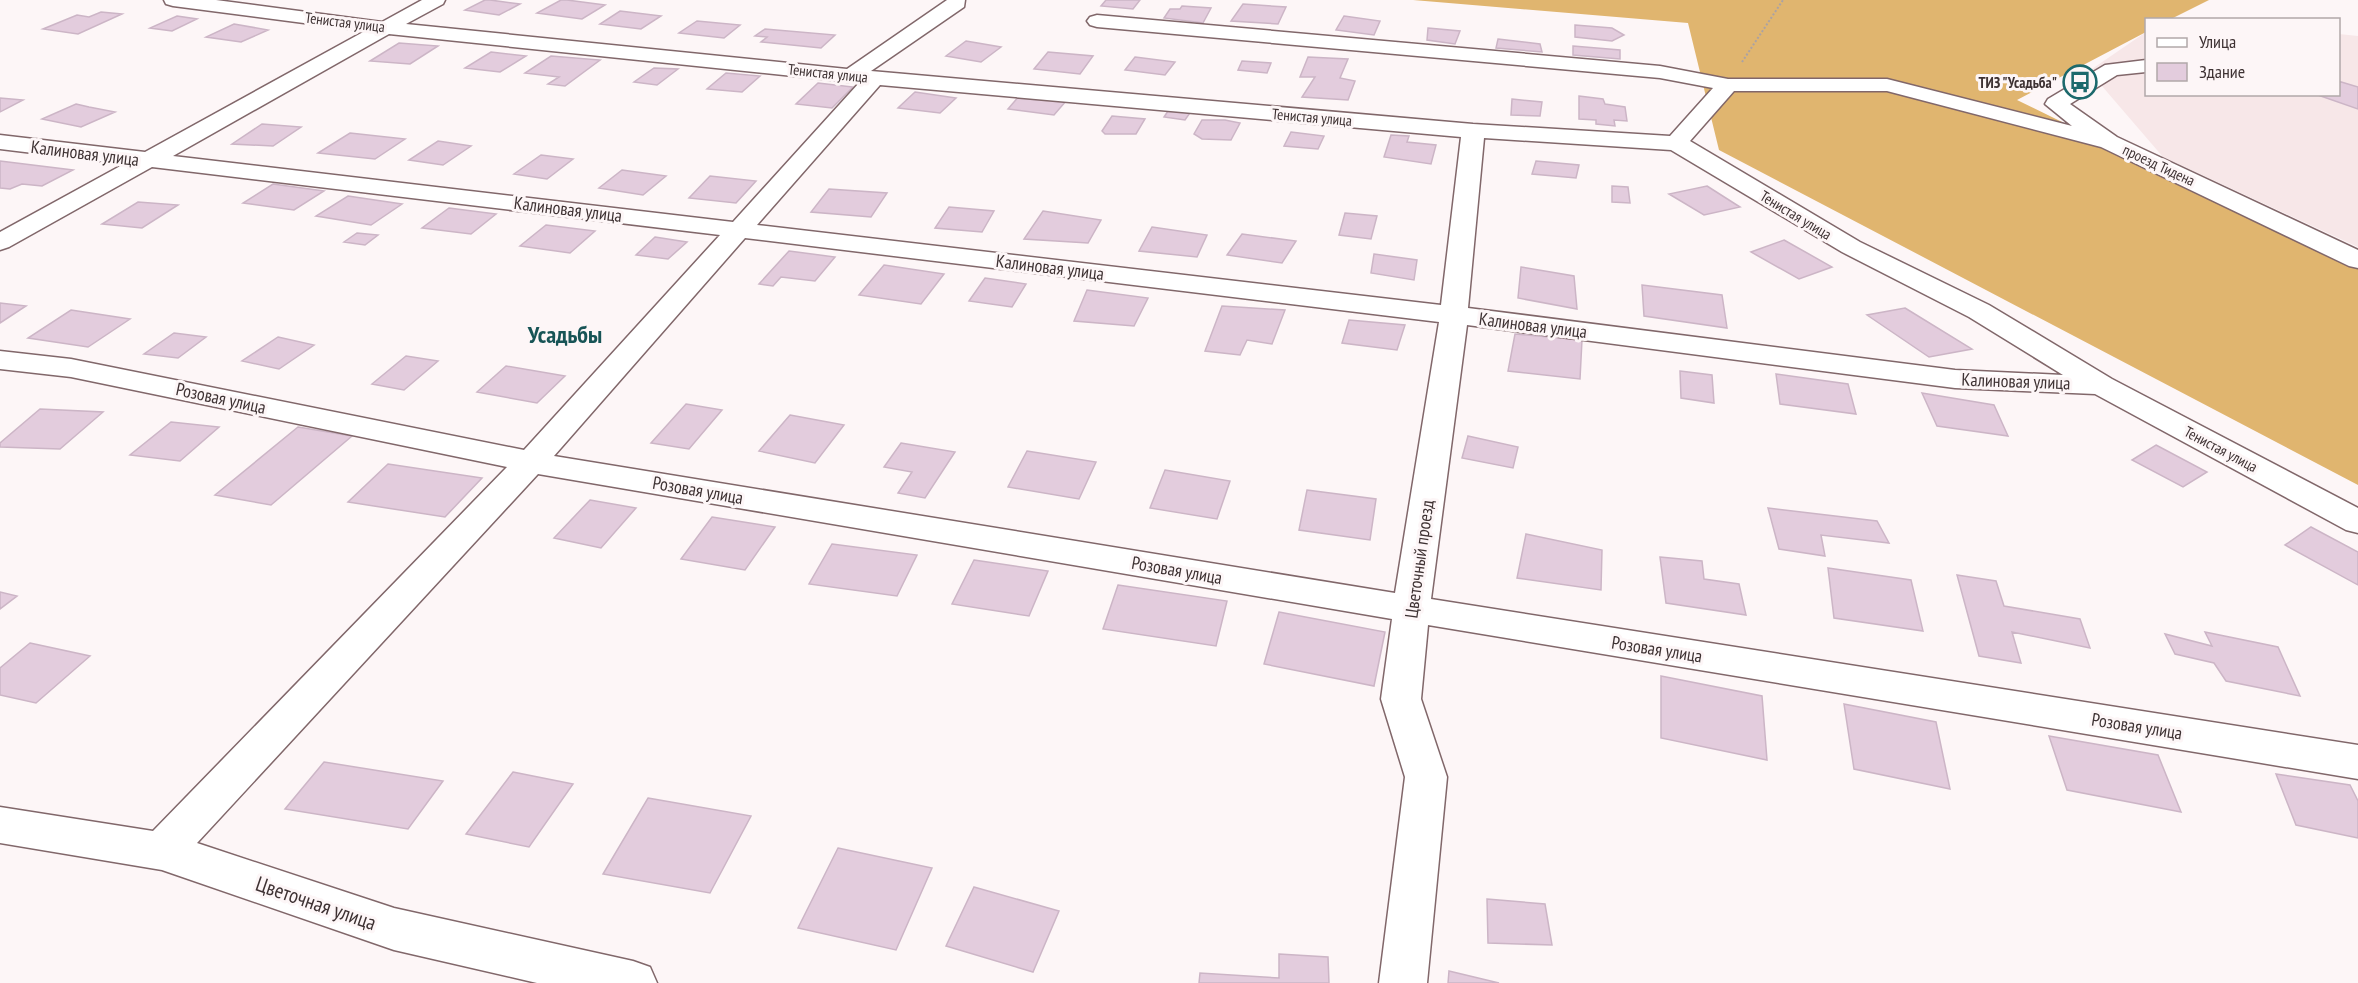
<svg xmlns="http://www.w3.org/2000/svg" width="2358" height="983" font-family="'PT Sans Narrow',sans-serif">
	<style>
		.built { fill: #f7e7e8 }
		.forest { fill: #e0b56f }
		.building { fill: #e3ccdd; stroke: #ccb5c6; stroke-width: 1.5 }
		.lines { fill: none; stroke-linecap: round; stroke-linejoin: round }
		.minor-casing { stroke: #81676a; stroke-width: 3 }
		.path { stroke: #aba2a3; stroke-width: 2; stroke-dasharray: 2 2; stroke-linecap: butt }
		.minor { fill: #fff; fill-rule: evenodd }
		.labels { text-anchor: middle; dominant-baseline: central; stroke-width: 6; stroke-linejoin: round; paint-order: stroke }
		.far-street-label { font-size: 15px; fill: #3e3233; stroke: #fdf6f7 }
		.far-poi-label { font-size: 15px; font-weight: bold; fill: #3e3233; stroke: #fdf6f7; text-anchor: end }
		.street-label { font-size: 18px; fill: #3e3233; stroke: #fdf6f7 }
		.near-street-label { font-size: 21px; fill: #3e3233; stroke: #fdf6f7 }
		.district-label { font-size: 24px; font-weight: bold; fill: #175456; stroke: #fdf6f7 }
	</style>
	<rect width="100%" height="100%" fill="#fdf6f7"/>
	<!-- built -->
	<path class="built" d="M2146 32V94H2338L2339 34 2358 36V247L2163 157 2089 71Z"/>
	<!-- forest -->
	<path class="forest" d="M1413 0H2209L2171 19 2146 20V32L2017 100 2358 267V485L1719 150 1688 23Z"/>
	<!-- building -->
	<path class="building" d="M485 0H490L520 4 499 15 465 10Z
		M561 0H567L605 5 582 19 537 13Z
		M1106 0H1140L1133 9 1101 6Z
		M1243 4 1286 7 1278 24 1231 21Z
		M1182 6 1211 8 1203 23 1164 18 1170 9H1180Z
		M620 11 661 16 641 29 600 24Z
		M101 12 122 14 78 34 43 29 77 15 89 17Z
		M177 16 197 19 172 31 150 28Z
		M1344 16 1380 21 1374 35 1336 30Z
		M697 21 740 25 724 38 679 33Z
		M234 24 268 30 241 42 206 37Z
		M1575 25 1612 28 1624 35 1612 41 1575 37Z
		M1428 28 1460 31 1455 44 1427 40Z
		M765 29 835 35 821 48 761 42 767 37 755 36Z
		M1498 39 1540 44 1542 52 1496 48Z
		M966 41 1001 47 981 62 946 56Z
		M399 43 438 46 410 64 370 61Z
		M1573 46 1620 50V59L1573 55Z
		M491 52 526 56 500 72 465 68Z
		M1048 52 1093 56 1080 74 1034 69Z
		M551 56 600 60 565 86 548 84 559 77 525 73Z
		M1135 57 1175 62 1165 75 1125 70Z
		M1308 57 1348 59 1340 78 1355 81 1348 100 1302 97 1315 77H1300Z
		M1242 61 1271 63 1267 73 1238 70Z
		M654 68 678 69 657 85 634 82Z
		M726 73 760 76 742 92 707 89Z
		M2338 81 2358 87V109L2315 94H2338Z
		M818 83 853 87 832 108 796 104Z
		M915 92 956 98 940 113 898 108Z
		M1020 95 1066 101 1054 115 1008 109Z
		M1579 96 1603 99 1605 104 1625 107 1627 121 1614 120 1615 126 1596 124V120L1579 119Z
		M0 98 23 100 0 112Z
		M1512 99 1542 102 1540 116 1511 115Z
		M76 104 89 107 115 112 81 127 42 119Z
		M1170 108 1192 110 1185 120 1164 117Z
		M1112 116 1145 119 1136 134H1105L1102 131Z
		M1202 120H1225L1240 123 1231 140 1202 139 1194 134Z
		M262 124 301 127 273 146 232 144Z
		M1291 132 1324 136 1318 149 1284 146Z
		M350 133 405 139 375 159 318 153Z
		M1391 135 1409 136 1407 142 1436 145 1431 164 1384 157Z
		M438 141 471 146 443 165 409 160Z
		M541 155 573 159 547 179 514 174Z
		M0 161 73 170 42 186 22 184 10 189 0 188Z
		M1536 161 1579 165 1576 178 1532 174Z
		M622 170 666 176 643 195 599 188Z
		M710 176 756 181 736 203 689 198Z
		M273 184 324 191 294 210 243 203Z
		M1612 186 1628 187 1630 203 1612 202Z
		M1707 186 1740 207 1704 215 1669 194Z
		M829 189 887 193 871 217 811 212Z
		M348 196 402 204 371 225 316 216Z
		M138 202 178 205 142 228 102 224Z
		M949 207 994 211 982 232 935 228Z
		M449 208 496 214 471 234 422 228Z
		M1043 211 1101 220 1088 243 1024 239Z
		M1345 213 1377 216 1371 239 1339 235Z
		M546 225 595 231 570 253 520 246Z
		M1152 227 1207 235 1197 257 1139 251Z
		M357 233 378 235 365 245 344 242Z
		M1242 234 1296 241 1282 263 1227 255Z
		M655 237 687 242 668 259 636 255Z
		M1784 240 1832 267 1799 279 1751 252Z
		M789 251 835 257 815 281 781 277 773 286 759 284Z
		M1374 254 1417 260 1414 280 1371 273Z
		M884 265 944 274 921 304 859 295Z
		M1521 267 1574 276 1577 309 1518 298Z
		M985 278 1026 284 1012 307 969 301Z
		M1642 285 1722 295 1727 328 1644 316Z
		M1087 290 1148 298 1134 326 1074 321Z
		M0 303 26 306 0 323Z
		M1222 306 1285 310 1272 344 1247 340 1240 355 1205 351Z
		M1905 308 1972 349 1929 357 1867 315Z
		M71 310 130 319 88 347 28 338Z
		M1349 320 1405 325 1397 350 1342 343Z
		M174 333 206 337 178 358 144 354Z
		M1515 334 1582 340 1580 379 1508 371Z
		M278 337 314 345 279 369 242 361Z
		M406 356 438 361 404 390 372 384Z
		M506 366 565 376 537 403 477 392Z
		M1680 371 1712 375 1714 403 1681 398Z
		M1776 374 1848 384 1856 414 1780 404Z
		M1922 393 1994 405 2008 436 1937 426Z
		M686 404 722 410 689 449 651 443Z
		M40 409 103 412 60 449 0 447V443Z
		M790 415 844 425 815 463 759 451Z
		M171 422 219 427 180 461 130 455Z
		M298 427 352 436 271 505 215 495Z
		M1468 436 1518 447 1513 468 1462 458Z
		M901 443 955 452 925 498 898 493 912 472 884 467Z
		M2156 445 2207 472 2183 487 2132 460Z
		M1027 451 1096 462 1079 499 1008 487Z
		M388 464 482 478 445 517 348 502Z
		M1165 470 1230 481 1217 519 1150 508Z
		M1307 490 1376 499 1370 540 1299 530Z
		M590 500 636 508 601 548 554 538Z
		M1768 508 1877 521 1889 543 1821 535 1825 556 1779 549Z
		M712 517 775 527 745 570 681 559Z
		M2311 527 2358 552V585L2285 545Z
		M1526 534 1602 550 1601 590 1517 578Z
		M832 544 917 555 897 596 809 584Z
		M1660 557 1702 561 1704 579 1739 584 1746 615 1666 603Z
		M974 560 1048 571 1029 616 952 604Z
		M1828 568 1911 580 1923 631 1834 618Z
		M1957 575 1996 581 2004 606 2080 619 2090 648 2012 632 2021 663 1979 656Z
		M1118 585 1227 601 1216 646 1103 629Z
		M0 592 17 596 0 609Z
		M1279 612 1385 632 1374 686 1264 664Z
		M2205 632 2278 647 2300 696 2226 681 2214 663 2175 654 2165 634 2212 646Z
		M30 643 90 656 36 703 0 695V668Z
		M1661 676 1762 696 1767 760 1661 738Z
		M1844 704 1936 722 1950 789 1854 769Z
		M2049 736 2158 755 2181 812 2067 790Z
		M324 762 443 781 408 829 285 809Z
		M513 772 573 784 529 847 466 834Z
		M2276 774 2350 785 2358 801V838L2296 825Z
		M648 798 751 816 710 893 603 874Z
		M838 848 932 868 896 950 798 928Z
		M974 887 1059 911 1033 972 946 946Z
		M1487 899 1545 904 1552 945 1488 943Z
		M1279 954 1328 957 1329 983H1199L1200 973 1279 978Z
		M1449 971 1499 983H1448Z"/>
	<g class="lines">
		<defs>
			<path id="minor" d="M164 0H216L382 22 422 0H445L443 4 406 24 847 69 947 0H965L964 7 871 71 1473 124 1670 136 1713 88 1660 78 1097 27 1090 25 1087 21 1090 17 1097 15 1660 66 1728 79H1887L2072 126 2045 104 2048 99 2105 65 2146 60V72L2117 75 2070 104 2117 137 2358 250V268L2349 266 2101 147 1887 91H1734L1690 141 1860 242 1989 305 2112 379 2358 508V533L2346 530 2095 394 1955 388 1467 325 1431 599 2358 745V779L1428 625 1421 699 1447 777 1427 983H1379L1405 777 1381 699 1392 619 538 474 197 843 394 908 633 961 650 967 657 983H537L394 950 162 870 0 843V807L153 831 507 467 71 377 0 369V351L71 359 524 450 720 235 152 167 9 247 0 250V232L124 164 0 149V135L145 152 365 31 173 6 166 4ZM389 34 850 82 859 83 733 222 173 156ZM880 85 1461 137 1441 305 757 225ZM1484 138 1671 150 1842 252 1969 317 2063 375 1955 370 1468 308ZM745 238 1439 322 1395 593 554 456Z"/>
		</defs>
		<!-- minor casing -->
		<use href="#minor" class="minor-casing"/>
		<!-- path -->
		<path class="path" d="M1742 62 1783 0"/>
		<!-- minor -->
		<use href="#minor" class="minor"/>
	</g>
	<!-- icons -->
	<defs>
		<symbol id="bus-ring" viewBox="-11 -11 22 22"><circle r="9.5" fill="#fdf6f7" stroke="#1c696c" stroke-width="1.5"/><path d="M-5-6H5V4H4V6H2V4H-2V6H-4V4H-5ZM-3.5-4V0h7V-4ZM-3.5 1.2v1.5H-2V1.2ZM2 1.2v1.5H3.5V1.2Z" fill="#1c696c"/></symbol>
	</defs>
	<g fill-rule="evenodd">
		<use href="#bus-ring" x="2061" y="63" width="38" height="38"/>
	</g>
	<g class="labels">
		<!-- far-street labels -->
		<g class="far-street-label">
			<text transform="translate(345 22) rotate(7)">Тенистая улица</text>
			<text transform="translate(828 73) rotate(6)">Тенистая улица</text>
			<text transform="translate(1312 117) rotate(5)">Тенистая улица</text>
			<text transform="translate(2159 165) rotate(25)">проезд Тидена</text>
			<text transform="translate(1796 215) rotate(31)">Тенистая улица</text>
			<text transform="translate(2221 449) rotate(28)">Тенистая улица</text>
		</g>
		<!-- far-poi labels -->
		<g class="far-poi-label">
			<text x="2057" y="82">ТИЗ "Усадьба"</text>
		</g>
		<!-- street labels -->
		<g class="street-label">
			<text transform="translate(85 153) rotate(7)">Калиновая улица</text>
			<text transform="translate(568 209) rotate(7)">Калиновая улица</text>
			<text transform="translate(1050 267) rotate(7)">Калиновая улица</text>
			<text transform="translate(1533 325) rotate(7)">Калиновая улица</text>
			<text transform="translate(2016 381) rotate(2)">Калиновая улица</text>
			<text transform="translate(221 398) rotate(12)">Розовая улица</text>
			<text transform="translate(698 490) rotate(10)">Розовая улица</text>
			<text transform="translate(1419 559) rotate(-82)">Цветочный проезд</text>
			<text transform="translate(1177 570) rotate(10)">Розовая улица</text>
			<text transform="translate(1657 649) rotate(9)">Розовая улица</text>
			<text transform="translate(2137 726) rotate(9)">Розовая улица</text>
		</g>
		<!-- near-street labels -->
		<g class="near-street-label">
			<text transform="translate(316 903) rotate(19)">Цветочная улица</text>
		</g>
		<!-- district labels -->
		<g class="district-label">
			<text x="565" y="334">Усадьбы</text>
		</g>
	</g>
	<!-- legend -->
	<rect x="2145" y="18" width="195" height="78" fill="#fdf6f7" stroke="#b1a8a9" stroke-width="1.5"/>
	<rect x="2157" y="38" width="30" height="9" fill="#ffffff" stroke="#b1a8a9" stroke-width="1.5"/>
	<text x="2199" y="48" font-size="18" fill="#3e3233">Улица</text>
	<rect x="2157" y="63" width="30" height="18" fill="#e3ccdd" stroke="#b1a8a9" stroke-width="1.5"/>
	<text x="2199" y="78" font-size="18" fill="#3e3233">Здание</text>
</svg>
